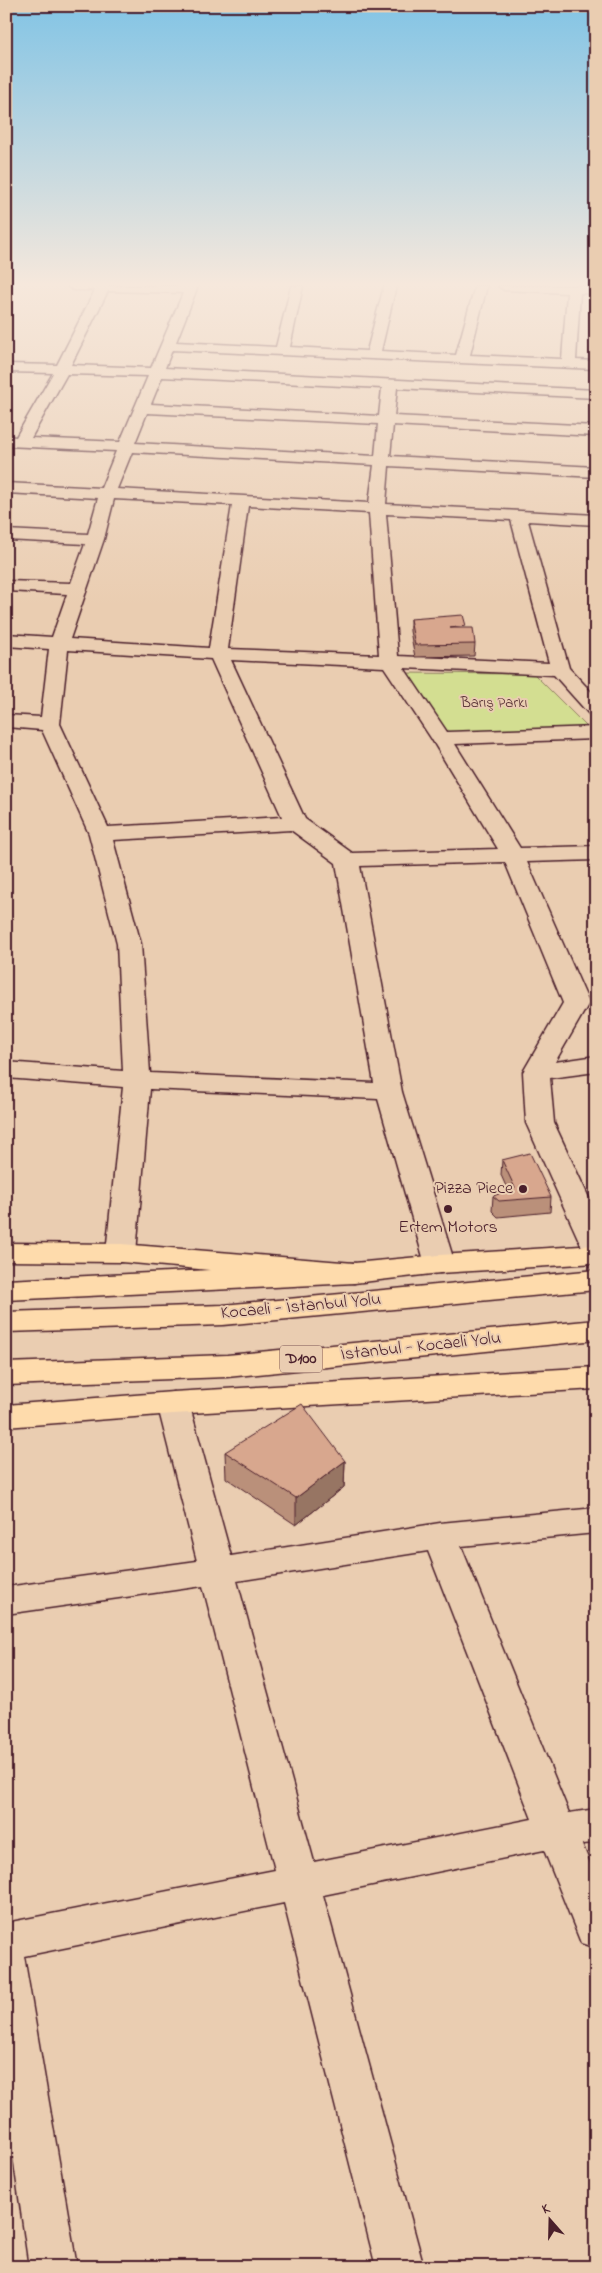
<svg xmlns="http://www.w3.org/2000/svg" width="602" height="2273" font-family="'Indie Flower',sans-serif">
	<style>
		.green { fill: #d3de91; stroke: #8e7e5e }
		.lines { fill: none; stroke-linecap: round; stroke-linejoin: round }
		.minor-casing { stroke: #4a1f2b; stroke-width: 3 }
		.major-casing { stroke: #4a1f2b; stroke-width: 3 }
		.highway-casing { stroke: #4a1f2b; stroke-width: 3 }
		.minor { fill: #eacdb1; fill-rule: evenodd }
		.major { fill: #fedbac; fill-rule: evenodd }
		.highway { fill: #fedbac; fill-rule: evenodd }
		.wall { fill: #ba907a; stroke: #4a1f2b }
		.shaded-wall { fill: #977563; stroke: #4a1f2b }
		.building { fill: #d8a78e; stroke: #4a1f2b }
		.poi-dot { fill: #4a1f2b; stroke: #eacdb1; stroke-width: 2 }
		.labels { text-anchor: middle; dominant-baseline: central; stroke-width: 4; stroke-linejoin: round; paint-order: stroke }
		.far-park-label { font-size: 15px; fill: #583235; stroke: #eacdb1 }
		.shield { fill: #eacdb1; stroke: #7a5353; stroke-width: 1 }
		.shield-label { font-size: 16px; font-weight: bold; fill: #4a1f2b }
		.poi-label { font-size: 18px; fill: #4a1f2b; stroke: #eacdb1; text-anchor: end }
		.street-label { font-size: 18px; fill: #4a1f2b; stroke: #eacdb1 }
	</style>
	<rect width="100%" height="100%" fill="#eacdb1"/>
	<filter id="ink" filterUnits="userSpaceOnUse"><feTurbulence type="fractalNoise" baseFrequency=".02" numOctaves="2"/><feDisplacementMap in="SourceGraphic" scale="10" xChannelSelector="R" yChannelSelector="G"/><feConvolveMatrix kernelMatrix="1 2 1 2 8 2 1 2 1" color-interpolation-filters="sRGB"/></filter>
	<g filter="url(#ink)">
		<!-- green -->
		<path class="green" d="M397 673 534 674 590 730 438 733Z"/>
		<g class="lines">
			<defs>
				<path id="minor" d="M6 286H14L6 292Z
					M67 286H198L176 342 276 347 291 286H303L290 347 367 351 384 286H396L381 351 456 355 475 286H487L470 355 562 359 567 293 504 290 498 286H596V294L580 293 576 360 596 361V369L172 350 165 368 596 390V398L397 388 394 416 596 426V436L393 425 390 456 596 467V477L389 466 386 504 596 515V525L528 521 569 668 596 697V716L589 714 554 675 404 668 447 732 596 727V739L455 744 520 848 596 846V860L527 862 589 1003 555 1062 596 1056V1072L550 1078 554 1123 596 1213V1254L586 1252 581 1245 526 1123 523 1072 563 1003 505 862 360 866 402 1092 455 1264 451 1271 440 1273 429 1271 425 1264 378 1099 150 1089 136 1253 131 1260 121 1262 111 1260 106 1253 123 1087 6 1078V1062L123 1071 117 944 89 834 42 730 6 727V715L41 717 49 649 6 646V634L52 637 67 594 6 591V581L71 583 85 544 6 540V530L88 534 98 498 6 493V483L101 488 116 451 6 446V436L16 437 53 373 6 372V364L57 365 95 290H73ZM108 291 183 293 151 368 71 365ZM67 374 148 376 120 442 31 438ZM162 377 382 388 379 416 151 404ZM147 413 378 424 375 456 135 443ZM132 452 374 465 369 503 117 489ZM114 499 232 505 209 648 70 639 104 539ZM248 506 369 513 379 655 228 649ZM386 514 511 520 549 663 398 656ZM68 650 211 659 282 817 108 827 60 724ZM231 660 384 667 431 738 498 849 352 853 305 819ZM291 830 336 863 374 1083 150 1073 141 944 113 840Z
					M173 1392 184 1395 189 1403 231 1556 440 1523 596 1508V1533L461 1546 569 1813 596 1809V1843L582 1844 596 1878V1948L581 1943 544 1850 323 1895 424 2267H376L284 1903 24 1956 77 2267H29L6 2107V1923L275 1870 203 1586 6 1614V1587L197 1561 157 1403 162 1395ZM428 1551 532 1819 314 1862 237 1581Z"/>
				<path id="major" d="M6 1243 121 1244 354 1263 440 1255 596 1245V1263L440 1273 354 1283 121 1262 6 1261Z
					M596 1367V1389L173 1414 6 1427V1405L173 1392Z"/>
				<path id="highway" d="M354 1263 365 1266 369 1273 365 1280 354 1283 6 1300V1280Z
					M596 1270V1290L223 1325 6 1332V1312L223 1305Z
					M596 1320V1340L227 1377 6 1385V1363L227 1355Z"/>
			</defs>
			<!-- minor casing -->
			<use href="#minor" class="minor-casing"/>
			<!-- major casing -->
			<use href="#major" class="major-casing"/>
			<!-- highway casing -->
			<use href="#highway" class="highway-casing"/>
			<!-- minor -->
			<use href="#minor" class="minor"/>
			<!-- major -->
			<use href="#major" class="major"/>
			<!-- highway -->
			<use href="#highway" class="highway"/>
		</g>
		<!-- wall -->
		<path class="wall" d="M410 619 475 644 474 656 415 657 410 631Z
			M502 1160 551 1197 550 1212 498 1217 492 1211 493 1196 508 1191 501 1175Z
			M225 1452 345 1461 344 1487 296 1525 226 1478Z"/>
		<!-- shaded-wall -->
		<path class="shaded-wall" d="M345 1461 344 1487 296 1525V1498Z"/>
		<!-- building -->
		<path class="building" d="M463 615 466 626 450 628H473L475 644 415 645 410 619Z
			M530 1153 551 1197 499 1201 493 1196 515 1188 502 1160Z
			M302 1404 345 1461 296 1498 225 1452Z"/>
	</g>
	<!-- sky -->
	<linearGradient id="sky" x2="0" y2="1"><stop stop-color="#82c4e5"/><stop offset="0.47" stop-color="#f6e8dc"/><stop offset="1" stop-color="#f6e8dc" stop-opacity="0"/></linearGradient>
	<rect width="602" height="605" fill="url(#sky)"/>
	<!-- markers -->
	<g class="poi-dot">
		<circle cx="523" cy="1189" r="5"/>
		<circle cx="448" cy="1209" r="5"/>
	</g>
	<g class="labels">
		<!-- far-park labels -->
		<g class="far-park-label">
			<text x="494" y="703">Barış Parkı</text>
		</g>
		<!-- shield labels -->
		<rect class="shield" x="280" y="1345.5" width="42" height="27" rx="4"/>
		<g class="shield-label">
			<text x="301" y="1359">D100</text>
		</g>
		<!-- poi labels -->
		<g class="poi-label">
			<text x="513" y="1189">Pizza Piece</text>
			<text x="448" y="1228" text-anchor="middle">Ertem Motors</text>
		</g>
		<!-- street labels -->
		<g class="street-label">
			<text transform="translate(301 1307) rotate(-5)">Kocaeli - İstanbul Yolu</text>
			<text transform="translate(421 1347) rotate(-6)">İstanbul - Kocaeli Yolu</text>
		</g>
	</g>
	<!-- margin -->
	<rect width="602" height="2273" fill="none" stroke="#eacdb1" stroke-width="25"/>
	<rect x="12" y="12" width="577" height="2248" fill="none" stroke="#4a1f2b" stroke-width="2" filter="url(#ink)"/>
	<!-- north arrow -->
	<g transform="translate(550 2220) rotate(340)" stroke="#eacdb1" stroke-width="4" paint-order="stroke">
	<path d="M0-4L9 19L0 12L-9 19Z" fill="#4a1f2b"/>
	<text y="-8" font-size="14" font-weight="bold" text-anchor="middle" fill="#4a1f2b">K</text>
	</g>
</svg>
